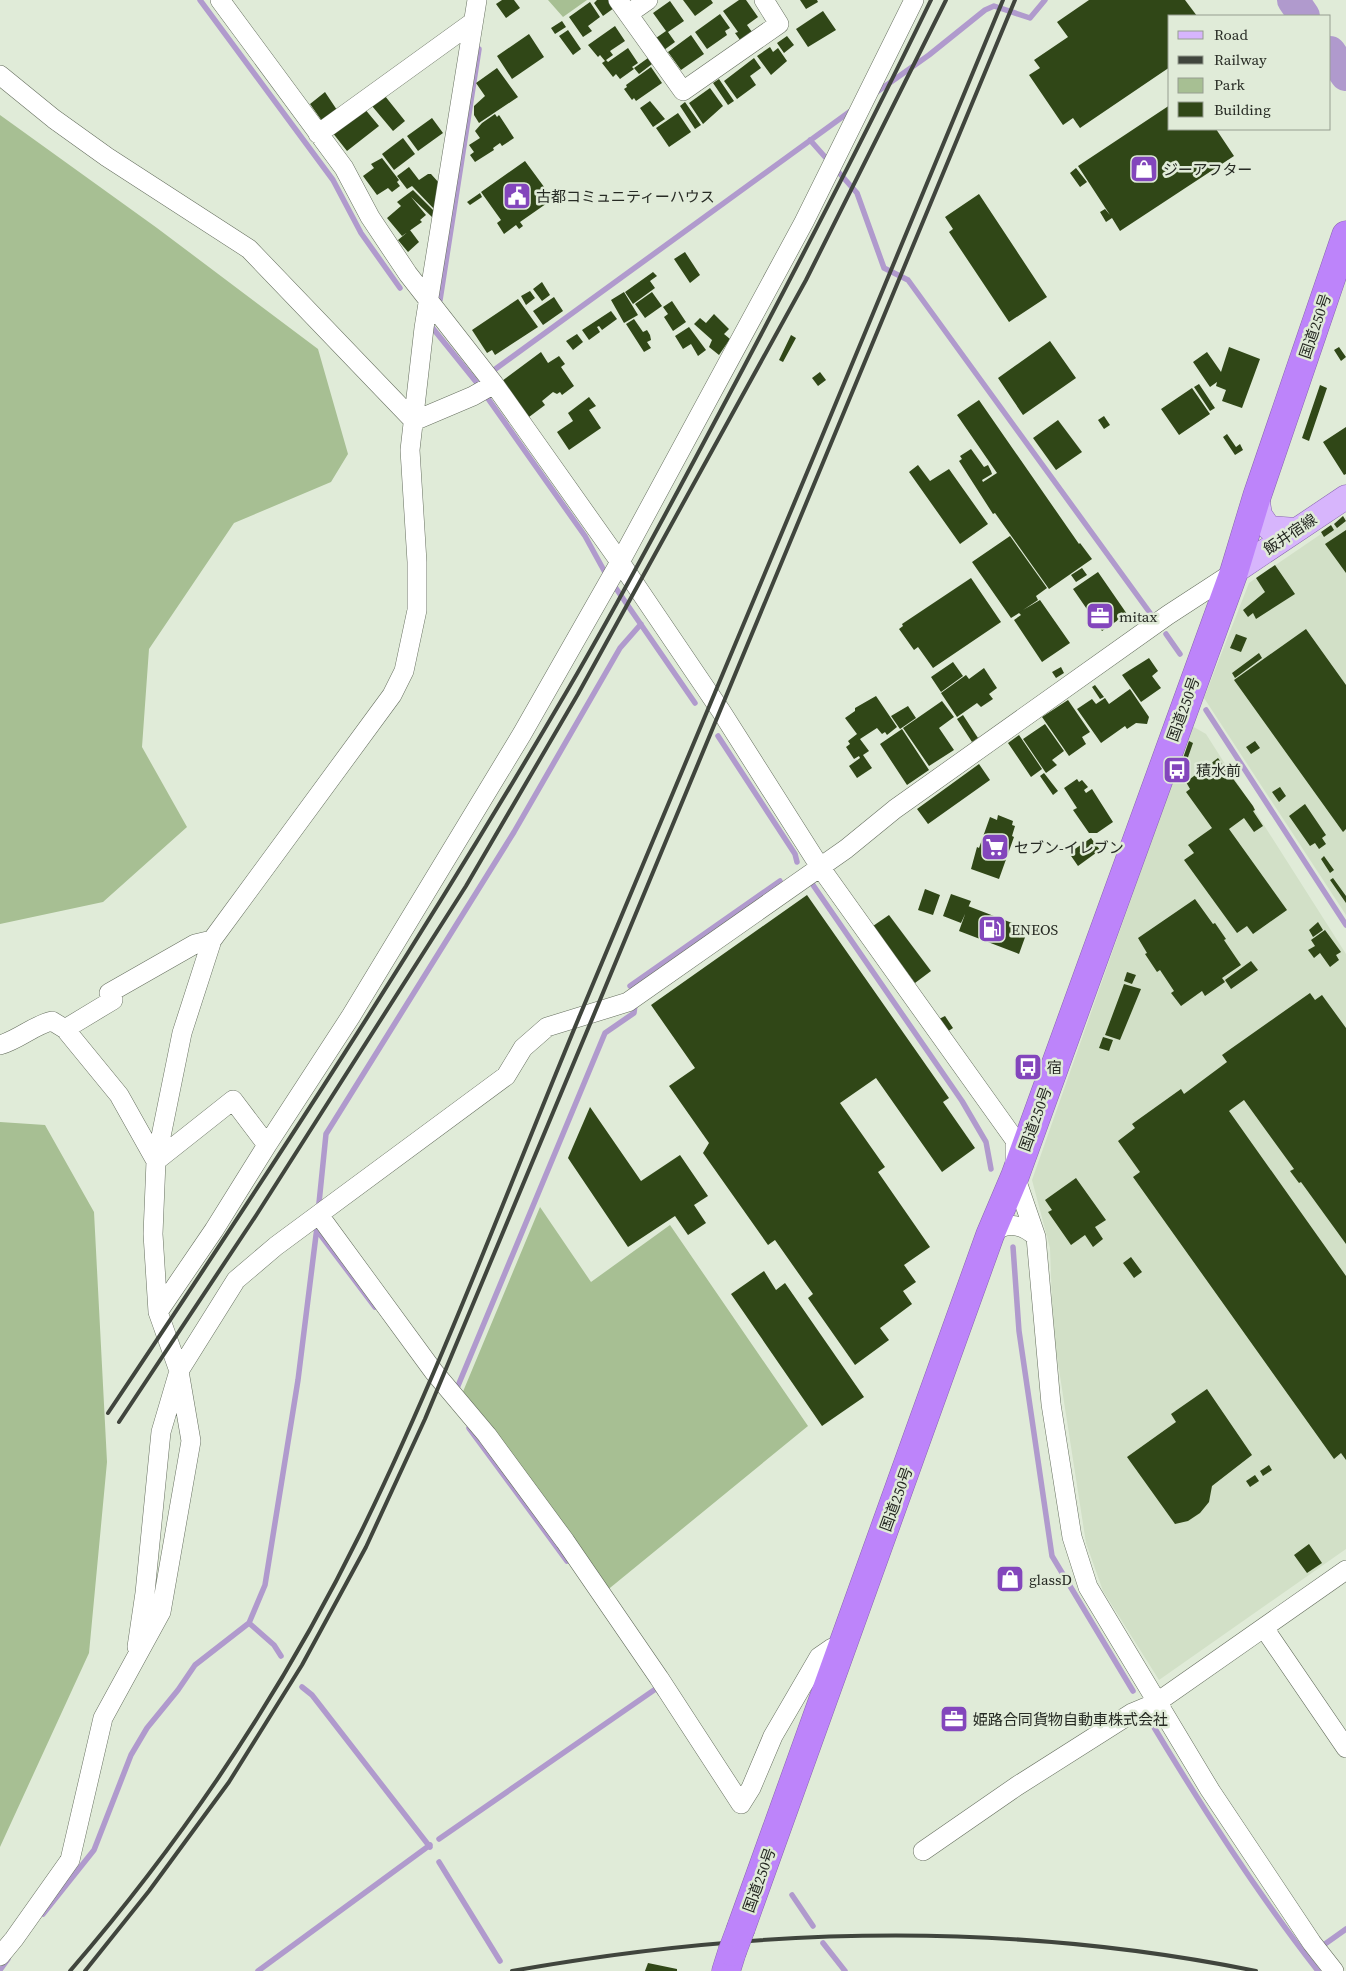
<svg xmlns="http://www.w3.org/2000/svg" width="1346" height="1971" font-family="'Source Serif 4','Noto Sans JP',serif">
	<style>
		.built { fill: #d2e0c7 }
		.green { fill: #a7bf93 }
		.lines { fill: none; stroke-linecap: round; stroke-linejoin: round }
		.stream { stroke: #b09acd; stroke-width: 5.5 }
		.river { stroke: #b09acd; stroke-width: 32 }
		.building { fill: #304717 }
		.minor-casing { stroke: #666f5f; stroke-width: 20 }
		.major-casing { stroke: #8865af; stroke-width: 25 }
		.highway-casing { stroke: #8865af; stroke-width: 29 }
		.minor { stroke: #fff; stroke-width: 19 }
		.major { stroke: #d7b5fc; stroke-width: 24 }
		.highway { stroke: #bd84fa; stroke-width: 28 }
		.rail { stroke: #40453d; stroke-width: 4 }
		.highway-bridge-casing { stroke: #8865af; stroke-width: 29; stroke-linecap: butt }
		.highway-bridge { stroke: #bd84fa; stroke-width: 28 }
		.labels { text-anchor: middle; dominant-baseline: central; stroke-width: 5; stroke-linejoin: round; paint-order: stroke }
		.poi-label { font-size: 15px; fill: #272b24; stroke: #e0ebd8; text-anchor: start }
		.street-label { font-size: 15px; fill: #272b24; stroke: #e0ebd8 }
	</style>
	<rect width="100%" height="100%" fill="#e0ebd8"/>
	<!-- built -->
	<path class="built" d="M1346 517V915L1204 698 1249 583Z
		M1192 726 1206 734 1346 954V1549L1159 1680 1103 1591 1086 1543 1053 1331 1050 1248 1032 1180Z"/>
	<!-- green -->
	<path class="green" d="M548 0H587L563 17Z
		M0 115 157 228 318 349 348 454 331 482 234 523 149 649 142 747 187 827 103 902 0 924Z
		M0 1122 45 1125 94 1212 107 1462 89 1653 0 1847Z
		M540 1207 591 1282 670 1225 808 1426 605 1592 462 1394Z"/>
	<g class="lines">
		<!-- stream -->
		<path class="stream" d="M200 0 333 180 361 233 400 288
			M874 94 929 55 985 10 994 6 1030 18 1045 0
			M810 140 857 193 884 268 908 280 1153 617
			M440 300 479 49
			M431 326 477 383 585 536 607 576
			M494 370 852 110
			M613 584 695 703
			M1166 634 1180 654
			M1206 710 1346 925
			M718 736 795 854 797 862
			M813 885 962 1101 986 1142 991 1169
			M630 986 780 881
			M319 1203 326 1134 514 832 620 648 641 624
			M316 1229 375 1307
			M1013 1247 1019 1331 1052 1556 1133 1691
			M455 1393 605 1033 634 1013 635 1005
			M469 1428 567 1561
			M249 1623 274 1645 281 1656
			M302 1687 312 1695 430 1847
			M1149 1719C1201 1806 1256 1892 1318 1971
			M439 1839 657 1688 660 1693
			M439 1862 500 1961
			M792 1895 813 1926
			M43 1914 94 1850 131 1755 147 1728 178 1690 195 1665 249 1623 265 1585 298 1380 317 1227
			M823 1943 845 1971
			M1325 1944 1346 1929
			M0 1970 8 1959
			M258 1971 430 1845"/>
		<!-- river -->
		<path class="river" d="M1293 0 1304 16
			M1330 52 1346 75"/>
	</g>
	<!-- building -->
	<path class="building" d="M502 0H514L520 8 506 18 496 4Z
		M597 0H608L614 8 603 16 594 3Z
		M683 0H711L713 3 695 16Z
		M739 0H746L758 17 747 25 752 32 740 40 735 33 738 32 723 11Z
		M800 0H817L818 2 806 9Z
		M1089 0H1185L1197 16H1170V67L1080 128 1073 118 1063 125 1029 75 1040 68 1034 60 1068 37 1057 22Z
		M670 1 684 21 668 32 675 42 664 50 656 38 666 31 653 13Z
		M590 2 600 17 588 26 592 31 583 37 569 17Z
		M823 11 836 30 808 47 796 29Z
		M720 14 730 28 725 31 727 35 707 49 695 32Z
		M562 21 566 27 555 34 551 28Z
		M615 26 625 41 610 51 613 55 606 60 608 62 628 48 638 63 632 67 634 69 620 79 616 74 613 77 602 63 605 61 600 55 598 57 588 45Z
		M568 30 581 49 573 55 559 36Z
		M529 34 544 57 512 79 497 56Z
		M691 35 704 54 681 70 668 52Z
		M787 36 794 45 784 53 777 43Z
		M770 47 773 52 778 48 787 61 771 75 757 56Z
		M648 58 652 64 639 74 634 68Z
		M754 58 761 68 750 76 756 85 737 99 724 81Z
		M651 67 662 83 636 101 634 98 632 100 624 89 627 87 626 85Z
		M497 68 518 97 479 123 474 115V106L485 96 476 83Z
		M719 79 734 101 728 105 713 83Z
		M710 88 723 106 703 124 689 103Z
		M325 92 337 110 322 121 310 104Z
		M385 96 405 121 393 131 372 106Z
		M650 101 665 119 653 127 640 108Z
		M685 102 701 125 695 129 680 106Z
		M1170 105V129H1216L1234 156 1120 231 1112 218 1106 222 1100 212 1105 209 1110 215 1078 166Z
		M364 108 379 126 347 151 332 132Z
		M678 113 691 132 669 147 656 128Z
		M495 114 497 117 499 115 514 138 502 146 500 143 493 148 494 150 475 162 470 155 474 152 469 145 480 138 475 131 482 123Z
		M432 118 443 133 418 151 407 136Z
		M403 138 415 154 394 170 382 154Z
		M382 158 399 180 397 182 400 186 392 192 388 188 377 195 363 176 374 168 371 164Z
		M525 161 553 199 520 222 523 226 519 229 516 225 504 234 497 223 501 220 481 192Z
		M409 167 419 180 428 174H431L440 184 435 210 412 186 407 189 397 176Z
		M1076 168 1087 182 1080 187 1070 173Z
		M413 190 436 213 432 217 411 197 426 215 420 220 422 222 402 236 387 218 401 206 397 202Z
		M480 193 482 197 470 205 467 202Z
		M979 194 1047 297 1009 322 949 232 953 229 945 217Z
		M410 230 419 242 408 252 398 240Z
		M685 252 700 275 690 283 674 259Z
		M653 272 657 276 650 281 655 288 633 304 625 292Z
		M542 282 550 295 542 301 533 289Z
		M530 291 535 298 526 305 521 296Z
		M624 292 638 315 624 323 611 300Z
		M652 292 662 306 645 318 635 304Z
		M554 297 563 311 543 325 533 311Z
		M518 299 538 327 495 355 492 350 487 353 472 330Z
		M672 301 686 322 673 331 664 317 668 314 663 307Z
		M611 311 617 319 602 330 599 326 597 327 600 332 589 340 582 330Z
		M714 314 729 329 724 334 730 339 719 355 709 347 712 340 694 324 700 318 706 323Z
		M634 319 643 332 647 330 650 335 651 340 647 342 651 348 644 352 626 324Z
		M689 327 706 350 698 356 691 344 683 349 675 336Z
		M577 334 583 342 573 350 566 341Z
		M791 335 796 338 783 362 779 360Z
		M1050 341 1076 378 1023 415 998 378Z
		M1229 347 1260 359 1242 408 1222 401 1226 390 1216 386 1217 382 1210 387 1193 362 1207 352 1221 372Z
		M1339 347 1346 357 1341 361 1334 350Z
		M541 352 548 363 559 356 565 364 561 367 574 386 562 395 560 392 557 394 553 392 542 401 545 405 529 417 502 381Z
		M820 372 826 380 818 386 812 378Z
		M1199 384 1215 408 1210 411 1194 387Z
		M1320 385 1327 388 1309 441 1302 438Z
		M1192 388 1210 414 1179 435 1161 409Z
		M589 397 596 406 589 410 601 428 569 450 557 432 573 421 568 413Z
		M979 400 1079 544 1080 543 1092 559 1049 589 995 513 993 514 959 461 962 459 960 456 971 449 984 467 988 465 991 471 992 474 982 480 983 482 997 473 957 415Z
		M1104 416 1110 425 1104 429 1098 420Z
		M1058 420 1082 452 1056 470 1033 438Z
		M1346 427V474L1344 475 1323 442Z
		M1227 434 1236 447 1240 444 1243 450 1235 455 1223 437Z
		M918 465 930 481 949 469 988 524 960 544 909 472Z
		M1343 516 1346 521 1337 528 1334 524Z
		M1331 525 1334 530 1324 537 1321 532Z
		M1346 530V573L1325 544Z
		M1010 536 1047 588 1036 596 1038 600 1023 610 1040 600 1070 643 1042 662 1014 620 1021 615 1019 613 1011 618 972 562Z
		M1275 565 1295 594 1256 619 1253 613 1248 617 1243 610 1265 592 1256 578Z
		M1082 568 1087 575 1076 582 1071 575Z
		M1098 572 1127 614 1102 631 1073 589Z
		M971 578 1001 622 933 668 918 647 914 650 899 629 903 626 902 624Z
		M1306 629 1346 685V829L1343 832 1234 680Z
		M1236 634 1247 638 1241 652 1230 648Z
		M1259 653 1262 658 1235 678 1232 673Z
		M1149 658 1158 671 1152 676 1161 688 1141 702 1122 675Z
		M953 662 963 676 941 692 931 677Z
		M1061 667 1064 673 1056 678 1052 672Z
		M984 668 997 688 989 694 993 699 981 707 977 703 957 717 941 693 966 675 969 679Z
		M1095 685 1104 697 1100 699 1092 687Z
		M1130 689 1149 717 1147 724 1136 723 1127 729 1125 726 1101 743 1077 709 1092 699 1096 704 1105 698 1109 704Z
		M876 696 897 727 887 735 885 732 882 734 877 728 860 739 869 751 863 755 872 768 857 778 849 766 860 758 859 756 854 759 846 747 850 744 848 741 857 734 845 718 855 711V708Z
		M1068 700 1090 732 1082 737 1086 744 1069 756 1042 717Z
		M942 701 954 717 939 728 954 750 929 766 903 728Z
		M908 706 916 718 900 729 891 716Z
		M963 715 978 738 972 742 957 719Z
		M1045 724 1064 751 1052 760 1057 765 1046 773 1023 739Z
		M902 729 929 770 907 785 880 744Z
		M1019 735 1042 769 1031 777 1008 743Z
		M1189 741 1193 743 1186 763 1182 761Z
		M1255 741 1260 748 1251 754 1246 747Z
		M1218 758 1253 806 1255 810 1253 811 1263 826 1254 832 1244 818 1229 829 1287 910 1253 934 1247 926 1237 933 1184 860 1194 853 1188 845 1212 828 1186 792 1190 789 1186 782Z
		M979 764 990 780 928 824 917 809Z
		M1044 773 1058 791 1053 795 1040 776Z
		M1077 779 1079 782 1082 780 1088 787 1084 790 1086 793 1092 789 1113 822 1097 833H1089L1073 810 1077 808 1064 788Z
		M1280 787 1286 796 1279 802 1272 792Z
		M1305 804 1326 835 1322 838 1326 844 1319 849 1315 843 1310 846 1289 816Z
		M998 815 1013 821 1012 825 1015 826 1012 836 1014 837 999 879 971 869 977 847 979 848 990 817 997 820Z
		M1091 838 1100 850 1078 866 1069 853Z
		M1324 856 1334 870 1330 873 1321 859Z
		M1333 878 1346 896V903L1330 880Z
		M925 889 940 895 933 915 918 910Z
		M951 894 971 901 961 923 943 916Z
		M807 895 949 1098 943 1102 975 1148 942 1172 876 1078 840 1103 885 1167 878 1172 930 1247 904 1265 916 1282 903 1291 912 1304 880 1328 889 1340 855 1365 808 1298 813 1294 775 1240 768 1245 703 1153 709 1143 669 1086 695 1068 651 1005Z
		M1195 899 1213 924 1215 923 1226 939 1224 940 1241 965 1222 978 1225 982 1205 996 1202 991 1181 1006 1171 993 1174 991 1160 970 1157 972 1145 954 1147 953 1138 938Z
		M968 906 1028 929 1019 954 959 931Z
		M889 915 931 971 915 983 873 926Z
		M1318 922 1323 930 1313 937 1309 930Z
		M1325 930 1341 952 1336 955 1339 960 1330 967 1320 953 1314 958 1308 950 1315 946 1311 940Z
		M1251 961 1258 970 1231 989 1225 980Z
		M1127 972 1136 975 1132 984 1124 981Z
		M1124 984 1141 989 1120 1040 1105 1035Z
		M1310 993 1315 1000 1322 995 1346 1028V1244L1301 1182 1299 1183 1290 1171 1294 1169 1244 1100 1229 1111 1346 1276V1460L1341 1453 1334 1459 1133 1177 1140 1172 1118 1141 1135 1128 1132 1124 1181 1089 1184 1094 1227 1062 1222 1055Z
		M945 1016 953 1028 947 1032 939 1019Z
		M1103 1037 1113 1040 1109 1051 1099 1048Z
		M590 1107 641 1181 680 1155 708 1196 694 1205 706 1223 688 1235 675 1216 628 1247 568 1158Z
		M1076 1178 1106 1220 1095 1227 1103 1239 1093 1247 1085 1235 1071 1245 1048 1212 1052 1210 1045 1200Z
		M1131 1257 1142 1272 1134 1278 1123 1263Z
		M764 1271 776 1290 785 1283 864 1397 822 1426 731 1294Z
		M1207 1389 1252 1455 1212 1486 1209 1502 1200 1513 1188 1521 1175 1524 1127 1457 1176 1422 1171 1414Z
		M1269 1465 1272 1470 1263 1476 1260 1471Z
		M1255 1475 1259 1481 1250 1487 1246 1481Z
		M1309 1544 1322 1563 1307 1573 1294 1555Z
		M648 1963 677 1969V1971H645Z"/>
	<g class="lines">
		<defs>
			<path id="minor" d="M220 0 344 168 370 217 408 274 494 384 620 562 721 711 820 867 1015 1140V1176L1036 1237 1051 1404 1072 1537 1088 1587 1210 1790 1312 1943 1334 1971
				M618 0 683 91 779 24 764 0
				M628 14 648 0
				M0 75 54 119 107 157 249 249 414 421 473 396 494 384
				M318 134 473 22
				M65 1029 113 1000 109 993 195 944 212 940
				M0 1045C20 1039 34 1025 52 1021L65 1029 119 1095 156 1161 233 1100 267 1145
				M319 1215 434 1372 487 1435 565 1541 659 1678 741 1804 751 1788 773 1736 819 1657 832 1648 842 1650
				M990 1235C1004 1221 1022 1223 1036 1237
				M158 1312 214 1230 267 1145 351 1016 522 734 620 562 804 222 914 0
				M1264 1628 1346 1748
				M137 1647 145 1593 161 1432 179 1371 236 1280 276 1246 506 1076 523 1048 547 1027 628 1002 846 849 895 809 1168 615 1234 572
				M923 1851 1017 1786 1132 1713 1156 1703 1346 1570
				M0 1956 14 1939 70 1860 103 1718 161 1612 191 1441 179 1371 158 1312 153 1234 156 1161 182 1033 212 940 392 695 404 671 417 610V562L410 450 424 328 477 0"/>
			<path id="major" d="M1257 496 1260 515 1269 528 1296 530
				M1234 572 1346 497"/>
			<path id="highway" d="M741 1928 990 1235 1015 1176 1234 572 1257 496 1346 235
				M726 1971 732 1952"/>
		</defs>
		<!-- minor casing -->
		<use href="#minor" class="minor-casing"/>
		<!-- major casing -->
		<use href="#major" class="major-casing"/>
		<!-- highway casing -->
		<use href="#highway" class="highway-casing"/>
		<!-- minor -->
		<use href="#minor" class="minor"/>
		<!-- major -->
		<use href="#major" class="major"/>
		<!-- highway -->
		<use href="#highway" class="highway"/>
		<!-- rail -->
		<path class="rail" d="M108 1413C267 1176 423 937 567 691 621 599 671 504 721 410 793 275 864 138 931 0
			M119 1422 257 1214 466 886 578 694 806 280 946 0
			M70 1971C184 1839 284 1689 361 1532 443 1364 508 1188 580 1015 721 677 864 339 1003 0
			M85 1971 149 1891 229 1782 302 1665 366 1547 425 1419 595 1012 1015 0
			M512 1971C758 1927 1010 1921 1256 1971"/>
		<defs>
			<path id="highway-bridge" d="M732 1952 741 1928"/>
		</defs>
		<!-- highway-bridge casing -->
		<use href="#highway-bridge" class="highway-bridge-casing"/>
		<!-- highway-bridge -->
		<use href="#highway-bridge" class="highway-bridge"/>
	</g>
	<!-- icons -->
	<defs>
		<symbol id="shop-square" viewBox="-11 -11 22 22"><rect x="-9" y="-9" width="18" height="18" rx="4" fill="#8346bc" stroke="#e0ebd8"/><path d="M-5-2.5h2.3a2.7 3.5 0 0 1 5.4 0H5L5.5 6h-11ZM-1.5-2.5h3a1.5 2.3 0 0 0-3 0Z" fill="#fff"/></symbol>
		<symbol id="civic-square" viewBox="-11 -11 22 22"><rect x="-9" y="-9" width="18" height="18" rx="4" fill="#8346bc" stroke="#e0ebd8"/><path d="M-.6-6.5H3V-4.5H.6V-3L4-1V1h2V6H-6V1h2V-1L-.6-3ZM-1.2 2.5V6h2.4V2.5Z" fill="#fff"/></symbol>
		<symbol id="office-square" viewBox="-11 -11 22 22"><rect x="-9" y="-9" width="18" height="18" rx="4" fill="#8346bc" stroke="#e0ebd8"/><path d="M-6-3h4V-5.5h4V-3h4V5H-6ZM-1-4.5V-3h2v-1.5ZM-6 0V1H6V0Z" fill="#fff"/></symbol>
		<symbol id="bus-square" viewBox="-11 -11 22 22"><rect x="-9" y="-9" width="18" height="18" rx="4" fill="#8346bc" stroke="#e0ebd8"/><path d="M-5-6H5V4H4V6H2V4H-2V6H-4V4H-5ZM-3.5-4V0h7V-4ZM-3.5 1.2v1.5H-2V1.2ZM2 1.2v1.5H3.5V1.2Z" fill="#fff"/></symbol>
		<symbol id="supermarket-square" viewBox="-11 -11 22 22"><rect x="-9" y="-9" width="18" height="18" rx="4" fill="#8346bc" stroke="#e0ebd8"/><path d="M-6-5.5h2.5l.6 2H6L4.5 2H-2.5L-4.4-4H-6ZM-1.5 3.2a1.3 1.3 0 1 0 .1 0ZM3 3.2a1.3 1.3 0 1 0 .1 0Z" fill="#fff"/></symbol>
		<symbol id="fuel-square" viewBox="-11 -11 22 22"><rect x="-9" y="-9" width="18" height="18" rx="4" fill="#8346bc" stroke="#e0ebd8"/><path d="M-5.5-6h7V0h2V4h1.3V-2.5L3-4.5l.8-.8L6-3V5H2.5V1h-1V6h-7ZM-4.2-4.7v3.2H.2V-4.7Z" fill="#fff"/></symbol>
	</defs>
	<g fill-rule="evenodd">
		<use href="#shop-square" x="1128" y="153" width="32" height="32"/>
		<use href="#civic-square" x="501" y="180" width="32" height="32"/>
		<use href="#office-square" x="1084" y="600" width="32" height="32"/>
		<use href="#bus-square" x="1161" y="754" width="32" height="32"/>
		<use href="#supermarket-square" x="979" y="831" width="32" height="32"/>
		<use href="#fuel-square" x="976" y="913" width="32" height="32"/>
		<use href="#bus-square" x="1012" y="1051" width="32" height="32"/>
		<use href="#shop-square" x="994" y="1563" width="32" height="32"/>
		<use href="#office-square" x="938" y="1703" width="32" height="32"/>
	</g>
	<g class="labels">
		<!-- poi labels -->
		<g class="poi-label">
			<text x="1163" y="169">ジーアフター</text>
			<text x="536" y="196">古都コミュニティーハウス</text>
			<text x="1119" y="616">mitax</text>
			<text x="1196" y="770">積水前</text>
			<text x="1014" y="847">セブン-イレブン</text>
			<text x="1011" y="929">ENEOS</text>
			<text x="1047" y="1067">宿</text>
			<text x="1029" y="1579">glassD</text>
			<text x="973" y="1719">姫路合同貨物自動車株式会社</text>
		</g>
		<!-- street labels -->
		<g class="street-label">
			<text transform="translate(1315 326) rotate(-71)">国道250号</text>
			<text transform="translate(1290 534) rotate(-34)">飯井宿線</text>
			<text transform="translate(1183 709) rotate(-70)">国道250号</text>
			<text transform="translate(1035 1119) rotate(-70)">国道250号</text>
			<text transform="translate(896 1499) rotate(-70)">国道250号</text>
			<text transform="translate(759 1880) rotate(-70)">国道250号</text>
		</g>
	</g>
	<!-- legend -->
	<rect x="1168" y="15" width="162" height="115" fill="#e0ebd8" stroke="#969e90"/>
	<rect x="1178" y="31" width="25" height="8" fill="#d7b5fc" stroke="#969e90"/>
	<text x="1214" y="40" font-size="15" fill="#272b24">Road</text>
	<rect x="1178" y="56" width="25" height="8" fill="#40453d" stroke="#969e90"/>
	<text x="1214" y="65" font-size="15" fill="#272b24">Railway</text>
	<rect x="1178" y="78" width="25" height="15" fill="#a7bf93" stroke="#969e90"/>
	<text x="1214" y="90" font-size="15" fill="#272b24">Park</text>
	<rect x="1178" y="102" width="25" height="15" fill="#304717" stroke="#969e90"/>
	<text x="1214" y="115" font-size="15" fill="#272b24">Building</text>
</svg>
